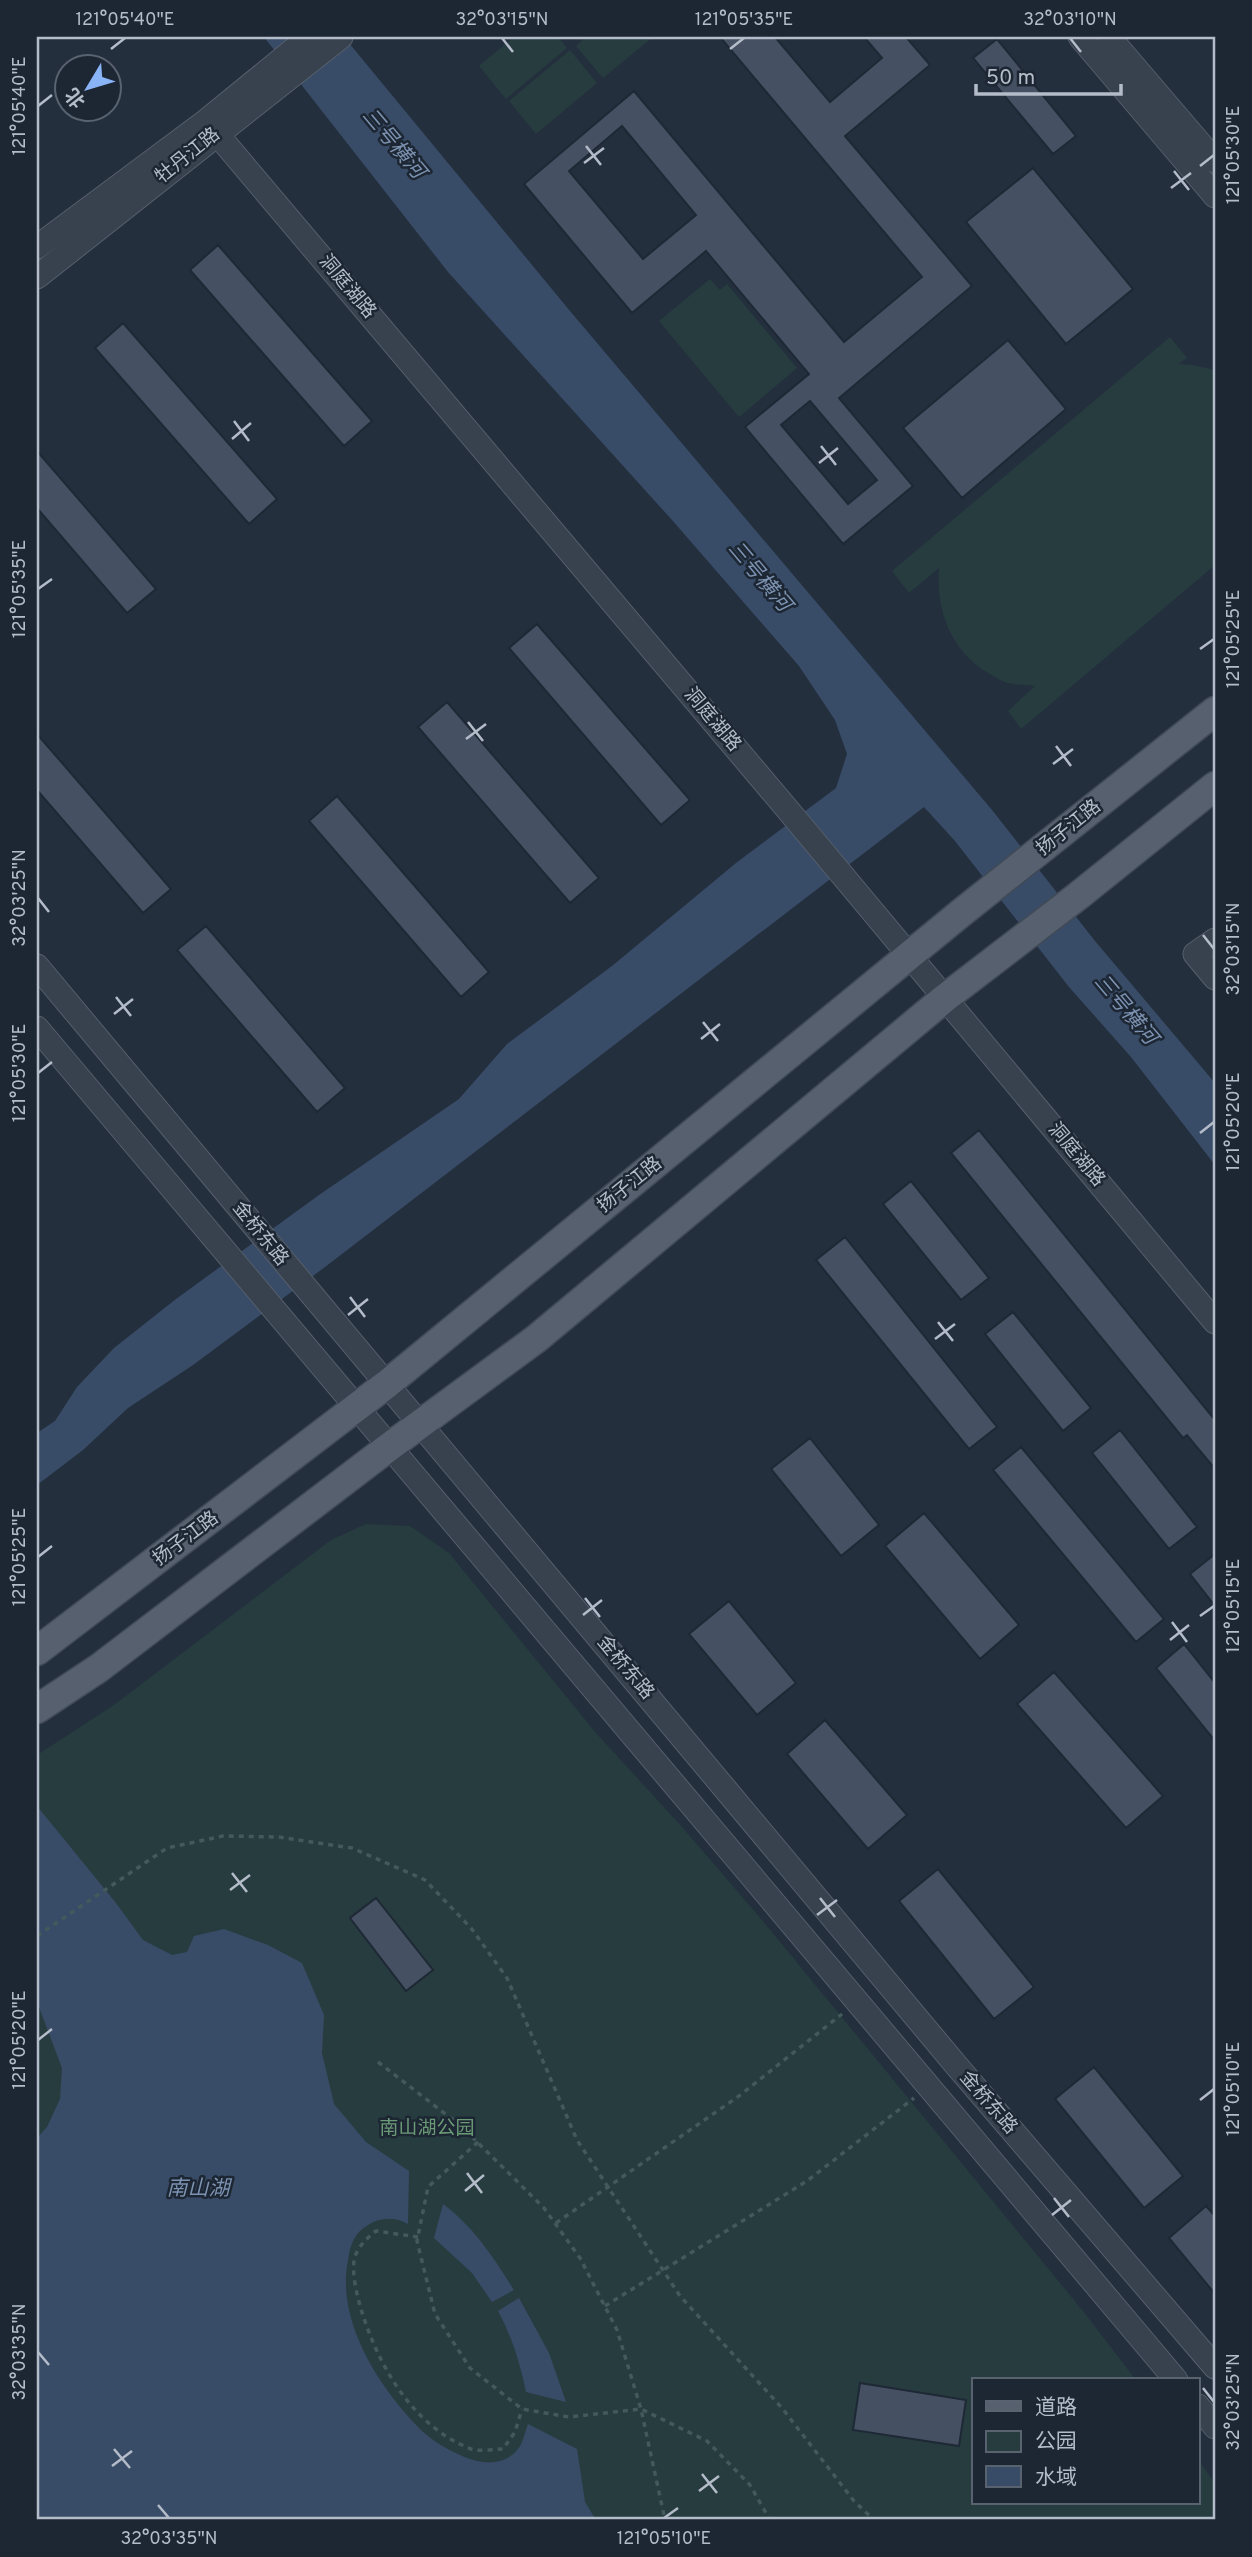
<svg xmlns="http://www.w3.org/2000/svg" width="1252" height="2557" font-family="Overpass,'Noto Sans SC',sans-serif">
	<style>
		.green { fill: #263c3f }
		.water { fill: #394c67 }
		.building { fill: #455162; stroke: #1f2835; stroke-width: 2; fill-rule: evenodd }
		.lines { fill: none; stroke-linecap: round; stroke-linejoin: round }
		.minor-casing { stroke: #565f6c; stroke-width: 25 }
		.major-casing { stroke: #414a57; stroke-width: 31 }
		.path { stroke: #44595c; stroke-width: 3.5; stroke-dasharray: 5 5; stroke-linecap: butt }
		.minor { stroke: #38414e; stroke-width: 23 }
		.major { stroke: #56606e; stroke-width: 28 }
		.ticks { fill: none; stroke: #b4bcc9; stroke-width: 2.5 }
		.labels { text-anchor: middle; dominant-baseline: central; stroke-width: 5; stroke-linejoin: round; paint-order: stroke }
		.street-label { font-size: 19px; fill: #b4bcc9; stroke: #1d2633 }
		.park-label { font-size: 19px; fill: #6b9a76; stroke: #1d2633 }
		.water-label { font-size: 21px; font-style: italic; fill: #7c92b1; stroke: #1d2633 }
		.neatline { fill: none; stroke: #b4bcc9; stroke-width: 2.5 }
		.ticks-label { font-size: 18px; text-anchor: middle; fill: #b4bcc9 }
	</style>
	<rect width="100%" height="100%" fill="#242f3e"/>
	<!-- green -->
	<path class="green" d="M514 37H558L567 48 506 99 479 66Z
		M586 37H653L603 78 576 46Z
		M570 50 597 83 536 134 509 101Z
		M710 279 720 290 727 284 797 368 739 417 659 321Z
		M1170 337 1187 358 1178 364 1193 365 1215 370V565L1021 729 1008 711 1035 686C1027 685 1016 685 1008 683 999 681 991 674 983 670 949 646 936 609 939 568L909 593 892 571Z
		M366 1524 410 1526 449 1553 596 1733 683 1828 762 1920 1083 2311 1136 2380H974V2503H1198V2460L1215 2483V2520H37V1755L114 1705 331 1540Z"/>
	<!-- water -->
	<path class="water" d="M264 37H344L570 311 992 810 1095 941 1215 1083V1165L1131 1057 1069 987 955 841 924 807 325 1267 193 1365 128 1408 83 1450 37 1485V1433L55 1421 77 1387 114 1348 176 1299 319 1195 459 1099 507 1044 612 966 736 863 836 788 847 754 835 720 799 666 672 520 448 272Z
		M37 1806 116 1903 143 1940 172 1955 187 1952 194 1936 224 1929 268 1945 302 1963 324 2015 322 2053 334 2104 366 2142 409 2171 408 2224C396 2217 380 2217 368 2225 354 2233 350 2245 348 2260 336 2320 377 2384 417 2426 431 2441 451 2452 470 2459 488 2465 506 2464 518 2449 523 2443 525 2432 528 2424L577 2449 585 2502 596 2520H37V2138L47 2127 60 2099 62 2068 37 2002Z
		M443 2204C473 2226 494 2258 514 2290L492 2302 472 2273 434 2238Z
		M519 2298 549 2353 566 2402 526 2392C520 2363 512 2337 498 2311Z"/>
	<!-- building -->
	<path class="building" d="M720 37H775L830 102 882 58 864 37H906L930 65 845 136 972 286 839 398 913 486 843 544 745 427 809 374 706 251 632 313 524 184 634 91 844 342 922 277ZM622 126 696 215 643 259 569 171ZM810 401 877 480 848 504 781 425Z
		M997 39 1076 136 1053 154 973 58Z
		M1033 168 1133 289 1066 344 966 222Z
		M218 245 372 421 344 446 190 270Z
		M123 323 277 499 249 524 95 348Z
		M1008 340 1066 409 962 498 903 428Z
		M37 451 156 589 127 613 37 508Z
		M537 624 690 800 661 825 509 648Z
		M447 702 599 878 570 903 418 727Z
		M37 734 171 889 143 913 37 790Z
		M337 796 489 972 461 997 309 821Z
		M206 926 345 1088 317 1112 177 950Z
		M979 1130 1215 1420V1469L1187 1435 1183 1438 951 1153Z
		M911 1181 989 1278 961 1300 883 1204Z
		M845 1237 997 1427 969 1449 816 1260Z
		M1013 1312 1091 1408 1063 1431 985 1334Z
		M1120 1430 1197 1527 1169 1549 1092 1453Z
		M810 1438 879 1525 841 1556 771 1469Z
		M1021 1447 1164 1619 1136 1642 993 1470Z
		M924 1513 1019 1625 980 1659 885 1546Z
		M1215 1554V1606L1190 1574Z
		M729 1601 796 1683 757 1715 689 1634Z
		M1184 1644 1215 1683V1741L1156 1668Z
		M1054 1672 1163 1796 1126 1828 1017 1704Z
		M825 1720 907 1815 868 1849 787 1754Z
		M938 1869 1034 1987 994 2019 899 1901Z
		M376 1898 433 1970 406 1991 350 1918Z
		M1094 2067 1183 2176 1144 2208 1055 2099Z
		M1206 2206 1215 2216V2294L1169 2238Z
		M860 2383 966 2400 959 2446 853 2430Z"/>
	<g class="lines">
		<defs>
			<path id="minor" d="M1080 37 1215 196
				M1109 37 1215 161
				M206 121 788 810 1215 1322
				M37 247 206 121 309 37
				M37 277 341 37
				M1215 940 1195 954 1215 978
				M37 966 956 2065 1215 2367
				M37 1028 1176 2380
				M1198 2406 1215 2427"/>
			<path id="major" d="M37 1651 387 1384 961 913 1215 711
				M37 1709 99 1668 389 1447 536 1339 945 998 1078 896 1215 786"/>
		</defs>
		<!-- minor casing -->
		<use href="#minor" class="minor-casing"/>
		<!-- major casing -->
		<use href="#major" class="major-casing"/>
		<!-- path -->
		<path class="path" d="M37 1936 167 1848 223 1836 279 1837 352 1848 425 1880 471 1928 507 1978 577 2140 680 2296 782 2408 854 2501 874 2520
			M378 2062 461 2126 544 2208 580 2258 617 2330 641 2409 665 2520
			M478 2142 428 2187 417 2241 435 2314 470 2368 522 2409 569 2417 641 2409 707 2441 750 2485 770 2520
			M556 2223 739 2096 842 2014
			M418 2237 376 2231C367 2238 356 2248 354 2261 352 2275 357 2295 361 2309 378 2365 412 2426 471 2449 480 2452 493 2449 503 2449L515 2432 522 2409
			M605 2306 807 2181 914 2098"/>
		<!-- minor -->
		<use href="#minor" class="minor"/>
		<!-- major -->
		<use href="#major" class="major"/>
	</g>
	<!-- ticks -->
	<path class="ticks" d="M502 38 513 52M1070 38 1081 52M111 49 125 38M730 49 744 38M38 106 52 95M586 146 601 165M584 163 604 148M1200 166 1214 155M1174 171 1189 190M1171 188 1191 173M234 421 249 441M232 439 251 423M821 446 836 465M819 463 838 448M38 589 52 579M1200 649 1214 639M468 722 483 741M466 739 486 724M1056 746 1071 766M1053 764 1073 749M38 898 49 912M1203 935 1214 949M116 997 131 1016M114 1014 133 999M703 1022 718 1041M701 1039 720 1024M38 1073 52 1062M1200 1133 1214 1122M350 1297 365 1317M348 1315 368 1299M938 1322 953 1341M935 1339 955 1324M38 1557 52 1546M585 1598 600 1617M583 1615 602 1600M1200 1616 1214 1606M1172 1622 1187 1642M1170 1640 1189 1625M232 1873 247 1892M230 1890 250 1875M820 1898 835 1917M817 1915 837 1900M38 2040 52 2029M1200 2100 1214 2089M467 2173 482 2193M465 2191 484 2175M1054 2198 1069 2217M1052 2215 1071 2200M38 2352 49 2365M1203 2388 1214 2402M114 2449 130 2468M112 2466 132 2451M702 2474 717 2493M699 2491 719 2476M158 2505 169 2518M664 2518 678 2508"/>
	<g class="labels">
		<!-- street labels -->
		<g class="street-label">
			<text transform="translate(188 156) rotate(-39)">牡丹江路</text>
			<text transform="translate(347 287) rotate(50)">洞庭湖路</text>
			<text transform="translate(712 720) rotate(50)">洞庭湖路</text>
			<text transform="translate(1069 828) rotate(-39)">扬子江路</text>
			<text transform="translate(1076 1155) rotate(50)">洞庭湖路</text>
			<text transform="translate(630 1185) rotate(-39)">扬子江路</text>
			<text transform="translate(260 1234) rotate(51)">金桥东路</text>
			<text transform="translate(186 1539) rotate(-37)">扬子江路</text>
			<text transform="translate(625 1668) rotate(50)">金桥东路</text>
			<text transform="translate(988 2103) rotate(49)">金桥东路</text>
		</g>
		<!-- park labels -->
		<g class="park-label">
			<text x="427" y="2129">南山湖公园</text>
		</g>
		<!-- water labels -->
		<g class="water-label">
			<text transform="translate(393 144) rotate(50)">三号横河</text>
			<text transform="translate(759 577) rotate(50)">三号横河</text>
			<text transform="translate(1125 1010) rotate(50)">三号横河</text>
			<text x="198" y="2189">南山湖</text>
		</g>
	</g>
	<!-- border -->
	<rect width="1252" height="2557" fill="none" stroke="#1d2633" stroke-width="77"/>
	<!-- legend -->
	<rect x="972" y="2378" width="228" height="126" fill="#1d2633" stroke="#59626f" stroke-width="2"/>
	<rect x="986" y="2401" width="35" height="10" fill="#56606e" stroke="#59626f" stroke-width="2"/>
	<text x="1035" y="2414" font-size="21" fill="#b4bcc9">道路</text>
	<rect x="986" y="2431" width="35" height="21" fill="#263c3f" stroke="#59626f" stroke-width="2"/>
	<text x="1035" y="2448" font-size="21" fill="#b4bcc9">公园</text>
	<rect x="986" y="2466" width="35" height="21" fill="#394c67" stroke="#59626f" stroke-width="2"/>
	<text x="1035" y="2484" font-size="21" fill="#b4bcc9">水域</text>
	<!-- north arrow -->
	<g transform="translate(88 88) rotate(232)"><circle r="33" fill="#1d2633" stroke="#59626f" stroke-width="2"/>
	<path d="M0-5L12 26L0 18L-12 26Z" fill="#8ab4f8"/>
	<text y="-10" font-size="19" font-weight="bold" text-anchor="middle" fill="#b4bcc9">北</text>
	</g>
	<!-- scale -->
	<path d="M976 84v10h145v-10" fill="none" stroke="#b4bcc9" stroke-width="3.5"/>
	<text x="986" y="84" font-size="21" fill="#b4bcc9" stroke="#1d2633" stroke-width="5" paint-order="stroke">50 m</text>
	<rect x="38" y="38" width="1176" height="2480" class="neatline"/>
	<g class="ticks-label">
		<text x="125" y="25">121°05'40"E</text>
		<text x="502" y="25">32°03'15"N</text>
		<text x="744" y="25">121°05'35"E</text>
		<text x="1070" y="25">32°03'10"N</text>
		<text transform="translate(19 106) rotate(-90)" y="6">121°05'40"E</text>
		<text transform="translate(1233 155) rotate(-90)" y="6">121°05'30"E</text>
		<text transform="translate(19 589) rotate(-90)" y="6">121°05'35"E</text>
		<text transform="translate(1233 639) rotate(-90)" y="6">121°05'25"E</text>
		<text transform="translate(19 898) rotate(-90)" y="6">32°03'25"N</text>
		<text transform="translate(1233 949) rotate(-90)" y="6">32°03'15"N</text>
		<text transform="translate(19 1073) rotate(-90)" y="6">121°05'30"E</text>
		<text transform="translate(1233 1122) rotate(-90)" y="6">121°05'20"E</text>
		<text transform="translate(19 1557) rotate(-90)" y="6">121°05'25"E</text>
		<text transform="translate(1233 1606) rotate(-90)" y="6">121°05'15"E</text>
		<text transform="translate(19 2040) rotate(-90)" y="6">121°05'20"E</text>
		<text transform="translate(1233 2089) rotate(-90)" y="6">121°05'10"E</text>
		<text transform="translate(19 2352) rotate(-90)" y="6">32°03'35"N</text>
		<text transform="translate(1233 2402) rotate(-90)" y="6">32°03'25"N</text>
		<text x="169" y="2544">32°03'35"N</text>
		<text x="664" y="2544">121°05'10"E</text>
	</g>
</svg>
